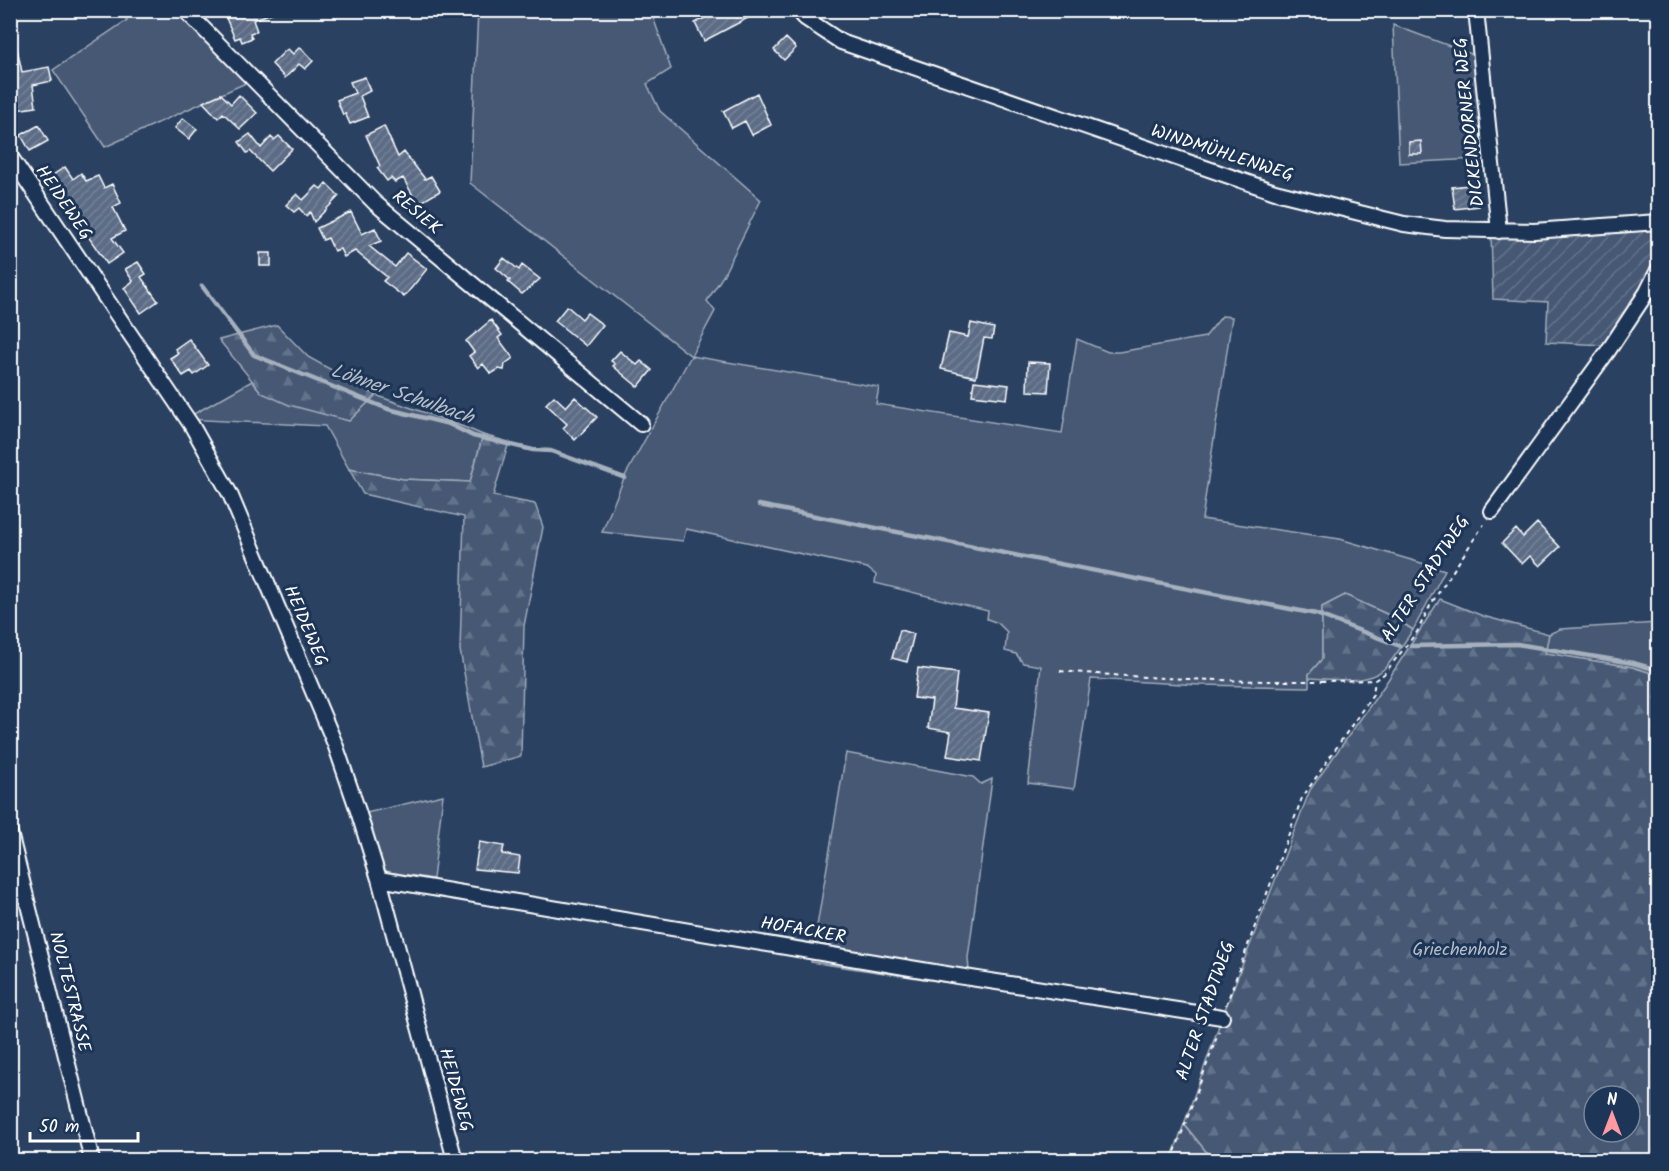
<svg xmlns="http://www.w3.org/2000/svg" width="1669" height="1171" font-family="Kalam,sans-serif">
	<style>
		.grass { fill: #465975; stroke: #a2acba; stroke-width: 1.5 }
		.forest { fill: url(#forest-firs); stroke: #a2acba; stroke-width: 1.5; fill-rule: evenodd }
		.garden { fill: url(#garden-furrows); stroke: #a2acba; stroke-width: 1.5 }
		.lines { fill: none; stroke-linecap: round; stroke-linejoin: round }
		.stream { stroke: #a7b1be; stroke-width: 4.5 }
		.building { fill: url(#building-hatch); stroke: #fff; stroke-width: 1.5 }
		.minor-casing { stroke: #fff; stroke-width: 18 }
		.path { stroke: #fff; stroke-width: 2; stroke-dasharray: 4.5 4.5; stroke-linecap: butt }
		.minor { stroke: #1d3557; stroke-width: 14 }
		.labels { text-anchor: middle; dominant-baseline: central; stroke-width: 6; stroke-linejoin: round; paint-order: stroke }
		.street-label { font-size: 18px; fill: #fff; stroke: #1d3557 }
		.park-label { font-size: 18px; fill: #b5bdc8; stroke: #1d3557 }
		.water-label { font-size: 20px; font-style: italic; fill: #b6bec8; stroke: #1d3557 }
	</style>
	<defs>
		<pattern id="forest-firs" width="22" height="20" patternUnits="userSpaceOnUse" patternTransform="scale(1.5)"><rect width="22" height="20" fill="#465975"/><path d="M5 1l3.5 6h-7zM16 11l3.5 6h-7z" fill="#62728a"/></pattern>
		<pattern id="garden-furrows" width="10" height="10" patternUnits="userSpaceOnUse" patternTransform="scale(1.5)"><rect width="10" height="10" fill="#465975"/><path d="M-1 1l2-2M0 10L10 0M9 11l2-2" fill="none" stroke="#62728a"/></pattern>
		<pattern id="building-hatch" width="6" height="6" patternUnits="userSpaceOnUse" patternTransform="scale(1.5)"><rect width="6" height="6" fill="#5b6c86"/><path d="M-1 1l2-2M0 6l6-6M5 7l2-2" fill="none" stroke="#748298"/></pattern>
	</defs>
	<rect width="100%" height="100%" fill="#2a4161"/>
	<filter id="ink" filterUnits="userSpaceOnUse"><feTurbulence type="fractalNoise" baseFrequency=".0167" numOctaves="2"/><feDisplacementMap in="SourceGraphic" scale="12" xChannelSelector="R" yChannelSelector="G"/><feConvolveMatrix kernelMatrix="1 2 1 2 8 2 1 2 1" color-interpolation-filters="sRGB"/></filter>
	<g filter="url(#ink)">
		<!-- grass -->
		<path class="grass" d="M119 11H176L248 82 105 147 53 70 127 20Z
			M478 11H651L671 69 647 84 660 111 761 200 723 276 707 301 715 311 691 356 879 387 876 404 1062 433 1077 339 1108 352H1119L1205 337 1222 316 1232 317 1202 519 1340 539 1445 570 1413 630 1393 617 1345 595 1322 607V659L1309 674V687L1200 685 1091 679 1074 789 1028 783 1041 666 1023 663 1016 654 1005 651 1007 632 998 623 987 619 988 611 875 583 876 575 867 568 686 529 683 541 602 532 625 476 691 356 470 183Z
			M1393 25 1485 59 1495 158 1399 163Z
			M252 381 262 393 349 421 376 395C411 409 448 419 483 435L470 482 403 479 349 469 325 426 185 419Z
			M1658 623V675L1632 667 1544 653 1549 634 1560 629Z
			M846 753 973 777 981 784 992 779 968 958 969 970 972 974 971 986 811 962Z
			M443 795 433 879 388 872 382 867 366 813Z
			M1184 1124 1213 1160H1171Z"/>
		<!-- forest -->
		<path class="forest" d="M277 325 308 357 376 395 349 421 289 405 262 393 219 340Z
			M483 435 509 442 493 496 535 504 543 527 524 626 521 756 481 767 460 650 464 517 363 494 349 469 403 479 470 482Z
			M1345 595 1393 617 1413 630C1404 642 1395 658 1384 669 1366 685 1332 679 1309 678V674L1322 659V607Z
			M1440 599 1483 616 1549 634 1545 653 1632 667 1658 675V1160H1213L1184 1124 1221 1020 1310 790 1384 686ZM1594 1096H1630V1132H1594Z"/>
		<!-- garden -->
		<path class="garden" d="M1658 229V262L1643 291 1604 345 1546 342 1548 302 1493 299 1491 233 1534 234Z"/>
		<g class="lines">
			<!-- stream -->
			<path class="stream" d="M202 286 254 355 388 409 449 424 473 436 533 450 551 451 625 478
				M759 505 1316 614 1400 646
				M1411 646 1517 644 1633 663 1658 670"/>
		</g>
		<!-- building -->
		<path class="building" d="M247 10 277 11 253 20 257 31 250 33 252 38 242 42 240 37 235 39 226 18Z
			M720 10H763L704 41 695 23Z
			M786 38 796 48 784 60 774 50Z
			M16 44 22 72 49 67 52 81 33 85 36 107 16 110 10 72V45Z
			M300 47 313 61 305 69 299 64 285 78 272 64 285 51 288 49 293 54Z
			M365 77 370 91 360 96 368 117 350 124 345 113 343 115 337 100 355 93 350 82Z
			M757 93 771 125 752 135 745 121 732 128 723 111Z
			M221 94 231 104 239 95 257 113 240 129 223 113 218 118 203 102Z
			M183 118 197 129 189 139 175 128Z
			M39 125 48 141 30 151 21 135Z
			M384 126 398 157 404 152 425 179 431 176 440 191 418 204 403 178 395 182 391 178 387 181 377 168 380 166 366 135Z
			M250 134 261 148 271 137 274 140 279 136 292 149 270 171 250 151 247 153 239 142Z
			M1421 141 1422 154H1409V142Z
			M65 167 73 179 81 173 86 181 98 176 104 188 112 184 121 203 113 207 125 231 112 238 123 253 107 264 51 182 56 179 53 175Z
			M326 183 339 196 314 222 310 212 306 216 299 208 294 212 286 205 297 194 303 200 317 186 321 189Z
			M1477 184 1479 206 1455 209 1452 187Z
			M351 212 362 234 375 228 381 241 369 246 395 267 406 253 427 269 404 297 383 281 387 277 355 251 344 257 340 249 334 251 328 238 323 240 317 228Z
			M260 253H271V266H260Z
			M504 258 519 270 522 265 540 279 522 294 508 282 510 280 496 268Z
			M138 262 146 274 141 277 158 301 141 313 124 288 133 281 125 269Z
			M567 306 582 319 587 313 603 325 586 346 555 321Z
			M491 320 502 335 498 338 513 358 505 364 504 370 499 369 491 374 483 364 478 368 469 356 474 352 466 341Z
			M971 323 994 328 992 339 984 338 976 377 941 369 949 333 968 337Z
			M189 339 208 365 194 375 191 371 183 376 170 358 178 353 175 349Z
			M620 351 637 365 641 361 652 370 638 387 613 366 615 364 611 361Z
			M1028 362 1050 363 1048 392 1027 391Z
			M974 381 1009 385 1007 399 972 395Z
			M554 396 566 407 575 397 597 417 575 440 563 428 567 424 546 404Z
			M1537 523 1560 547 1540 566 1530 556 1522 564 1502 543 1516 529 1523 537Z
			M900 630 914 634 907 662 892 658Z
			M918 668 957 673 953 708 989 713 981 761 947 756 951 732 928 728 932 700 914 698Z
			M479 842 504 846 502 854 520 857 518 873 475 869Z"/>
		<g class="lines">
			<defs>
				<path id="minor" d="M185 10 375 203 641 424
					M798 10 805 18 841 42 1275 192 1404 224 1445 229 1534 231 1658 222
					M1476 10 1499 231
					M10 156 192 426 230 494 335 744 358 811 379 879 455 1160
					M1492 511 1608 351 1647 292 1658 270
					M10 833 92 1160
					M379 879 958 976 1222 1017"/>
			</defs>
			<!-- minor casing -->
			<use href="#minor" class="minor-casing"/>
			<!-- path -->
			<path class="path" d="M1060 671C1165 680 1270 683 1375 680
				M1226 1005 1302 798 1373 694 1375 680 1384 674 1417 632 1431 604 1484 524
				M1172 1160 1219 1031"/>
			<!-- minor -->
			<use href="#minor" class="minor"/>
		</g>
	</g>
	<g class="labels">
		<!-- street labels -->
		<g class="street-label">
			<text transform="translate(1470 122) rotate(-96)">DICKENDORNER WEG</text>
			<text transform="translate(1222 154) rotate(18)">WINDMÜHLENWEG</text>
			<text transform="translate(63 203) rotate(56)">HEIDEWEG</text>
			<text transform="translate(416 213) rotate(40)">RESIEK</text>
			<text transform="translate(1426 579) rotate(-57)">ALTER STADTWEG</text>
			<text transform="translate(305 626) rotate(67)">HEIDEWEG</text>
			<text transform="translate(803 931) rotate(10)">HOFACKER</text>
			<text transform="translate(69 992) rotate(76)">NOLTESTRASSE</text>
			<text transform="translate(1206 1011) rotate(-71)">ALTER STADTWEG</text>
			<text transform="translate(455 1090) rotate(75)">HEIDEWEG</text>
		</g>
		<!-- park labels -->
		<g class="park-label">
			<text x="1460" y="950">Griechenholz</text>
		</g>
		<!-- water labels -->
		<g class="water-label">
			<text transform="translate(402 395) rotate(19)">Löhner Schulbach</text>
		</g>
	</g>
	<!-- margin -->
	<rect width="1669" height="1171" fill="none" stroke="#1d3557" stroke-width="36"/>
	<rect x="18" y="18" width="1633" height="1135" fill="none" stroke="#fff" stroke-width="2" filter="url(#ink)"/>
	<!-- north arrow -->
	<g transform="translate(1612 1114)"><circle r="28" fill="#1d3557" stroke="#77869a" stroke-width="1.5"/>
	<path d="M0-4.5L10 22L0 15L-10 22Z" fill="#ff9aa2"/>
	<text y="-9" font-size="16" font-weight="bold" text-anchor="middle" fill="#ffffff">N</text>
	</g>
	<!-- scale -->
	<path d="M30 1132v9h108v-9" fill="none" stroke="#ffffff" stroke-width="3"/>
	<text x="39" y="1132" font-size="18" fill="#ffffff" stroke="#1d3557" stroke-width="4.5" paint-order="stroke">50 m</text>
</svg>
